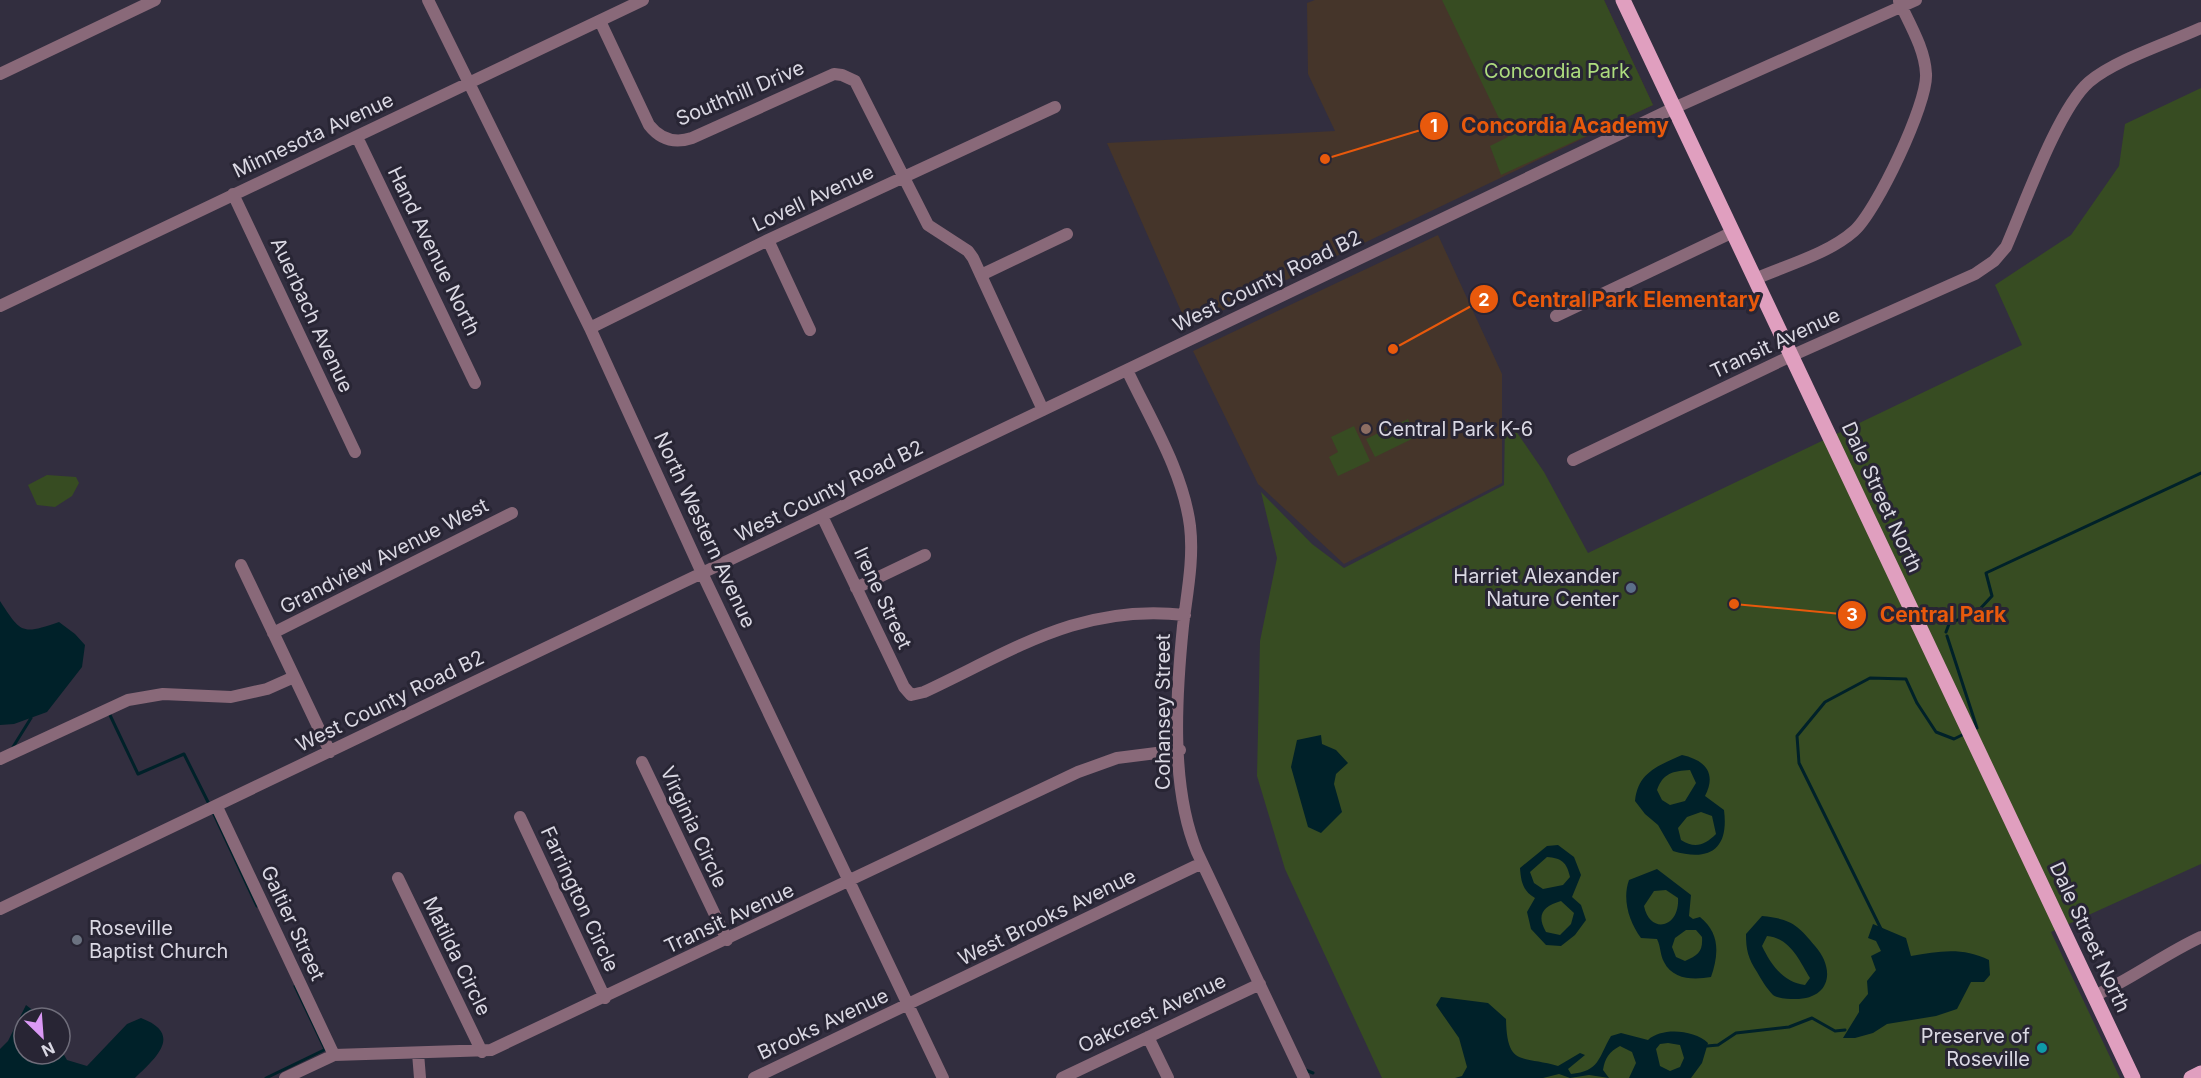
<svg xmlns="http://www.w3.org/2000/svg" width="2201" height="1078" font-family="Inter,sans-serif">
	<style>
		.education { fill: #45352a }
		.green { fill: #374c22 }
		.water { fill: #002129; fill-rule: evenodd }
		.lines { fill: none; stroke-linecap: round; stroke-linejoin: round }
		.stream { stroke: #002129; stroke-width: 3 }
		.minor { stroke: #896979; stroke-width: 12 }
		.major { stroke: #e09fbf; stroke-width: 15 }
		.education-dot { fill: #8d6e63; stroke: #282534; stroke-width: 2 }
		.service-dot { fill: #5c6f8a; stroke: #282534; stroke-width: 2 }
		.worship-dot { fill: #6b7280; stroke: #282534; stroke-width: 2 }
		.culture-dot { fill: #0f9aa8; stroke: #282534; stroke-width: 2 }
		.labels { text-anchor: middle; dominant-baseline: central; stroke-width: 6; stroke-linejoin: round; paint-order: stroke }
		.park-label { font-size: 20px; fill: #addc7e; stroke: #282534 }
		.street-label { font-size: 20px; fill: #dad8e3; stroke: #282534 }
		.poi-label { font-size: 20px; fill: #dad8e3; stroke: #282534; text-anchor: start }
		.leader { fill: none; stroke: #e8590c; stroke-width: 2 }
		.callout-dot { fill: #e8590c; stroke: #282534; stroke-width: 2 }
		.mark-label { font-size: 18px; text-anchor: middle; font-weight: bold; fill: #fff }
		.callout-label { font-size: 21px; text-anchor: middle; font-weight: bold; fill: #e8590c; stroke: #282534; stroke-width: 6; stroke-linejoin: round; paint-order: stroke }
	</style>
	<rect width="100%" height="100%" fill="#322e3f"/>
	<!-- education -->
	<path class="education" d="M1315 0H1604L1653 105 1188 327 1107 143 1335 131 1308 74 1307 3Z
		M1438 235 1502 374V483L1344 564 1258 484 1193 351Z"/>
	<!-- green -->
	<path class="green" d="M1442 0H1604L1653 105 1501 175 1490 146 1508 137Z
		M2201 88V864L2051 932 2120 1078H1382L1285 869 1257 776 1260 641 1277 558 1261 492 1312 544 1344 568 1504 485 1505 421H1509L1544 472 1588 553 2022 345 1995 285 2071 235 2119 166 2125 124Z
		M1408 419 1416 437 1375 457 1366 439Z
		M1354 426 1370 461 1338 476 1329 457 1338 452 1331 437Z
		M47 475 76 477 79 483 72 496 55 507 37 505 28 485Z"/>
	<!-- water -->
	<path class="water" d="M0 601C21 633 21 635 59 622L75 634 85 645 82 667 47 712 14 724 0 725Z
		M1321 735 1322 744 1336 750 1348 763 1336 774 1334 784 1342 812 1321 833 1308 827 1291 767 1297 740Z
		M1682 755C1705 760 1717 773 1705 796L1724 810C1729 849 1710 862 1673 851L1658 825 1645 814 1635 801C1638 772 1658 766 1682 755ZM1690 770 1696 783 1685 801 1670 805 1662 800 1657 790C1663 773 1673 771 1690 770ZM1701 812 1712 816 1716 834C1705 845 1695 849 1681 840L1678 828 1687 817Z
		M1558 845 1574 857 1581 875 1572 897 1581 905 1586 920 1575 935 1561 946 1546 945 1531 929 1527 912 1535 898C1523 891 1521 882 1520 868L1547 846ZM1547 857C1561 858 1567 862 1570 877L1563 885 1543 889 1534 883 1530 872ZM1561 901 1574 913 1571 924 1560 935 1546 932C1536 915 1543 906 1561 901Z
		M1657 869 1691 895 1689 916 1693 919 1700 917C1720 933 1719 954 1711 977 1694 980 1673 980 1664 962 1660 955 1661 947 1657 939L1641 938C1629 922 1622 899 1629 880ZM1666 890 1678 898C1680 928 1650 935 1644 906L1654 891ZM1686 930H1696L1702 937C1703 952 1698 955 1685 961L1676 957 1672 947 1675 938Z
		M1762 916C1791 919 1797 924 1815 946 1836 970 1830 999 1795 999 1788 999 1779 999 1773 995 1767 989 1761 979 1757 972 1748 958 1746 950 1746 934ZM1767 936C1790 938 1799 960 1810 978L1805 985C1784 983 1771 965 1762 946Z
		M1873 924 1906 938 1911 956C1939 951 1963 947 1989 960L1990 975 1984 982H1971L1957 1009 1936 1016 1887 1024 1873 1033 1855 1038H1843L1859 1012V1005L1868 994 1867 981 1876 970 1871 956 1881 951 1876 941 1868 938Z
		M1441 997 1488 1003 1506 1019C1507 1068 1522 1055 1558 1066L1580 1053 1585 1055 1568 1069 1571 1074C1600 1071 1598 1058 1611 1036L1621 1033 1648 1040C1662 1027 1694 1030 1708 1043L1702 1063 1691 1078H1629L1636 1063 1632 1052 1620 1046C1609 1052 1605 1058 1603 1070L1609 1078 1589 1075 1570 1078 1559 1074 1543 1078H1455L1462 1076 1467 1067 1459 1038 1436 1005ZM1668 1043 1680 1045 1684 1058 1680 1067 1670 1071 1660 1066 1656 1049 1660 1044Z
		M26 1005 43 1018H24V1054H60V1048L67 1060 87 1066 127 1024 141 1018C183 1034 157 1057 135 1078H0V1049L8 1041Z"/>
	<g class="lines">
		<!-- stream -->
		<path class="stream" d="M1946 632 1949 624 1979 610 1992 596 1986 573 2201 473
			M1947 636 1977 728
			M109 713 138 774 184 754 210 806
			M13 747 31 718
			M213 812 257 906
			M1882 931 1799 763 1797 736 1825 702 1870 678 1906 679 1917 703 1936 732 1954 739 1962 735
			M295 986 325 1049
			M1707 1046 1718 1045 1736 1033 1789 1027 1812 1018 1835 1031 1845 1030
			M1303 1069 1313 1073
			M266 1078 326 1049"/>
		<!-- minor -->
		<path class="minor" d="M428 0 590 328 702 573 943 1078
			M600 21 649 125C660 139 674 144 692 138L834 74 842 75 855 81 928 225 968 251 973 258 1043 410
			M0 74 155 0
			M357 137 475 383
			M233 194 355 452
			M768 240 810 330
			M981 275 1067 234
			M1755 279C1787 265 1828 254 1854 231 1876 212 1928 103 1926 74 1925 49 1909 23 1899 1
			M0 306 643 0
			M1556 316 1733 232
			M590 328 768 240 1055 107
			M1127 370C1150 419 1183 471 1190 526 1194 559 1187 593 1183 626 1176 696 1170 787 1197 852L1304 1078
			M1573 460 1791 356 1975 274 1994 261 2006 247C2024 206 2058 109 2089 82 2115 60 2168 43 2201 28
			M822 516 904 687 911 695 924 692C1014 650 1081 603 1185 615
			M241 565 330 752
			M856 588 925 555
			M273 633 512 513
			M0 759 128 700 163 694 231 697 267 689 294 677
			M642 762 727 940
			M217 807 334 1055
			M520 817 605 998
			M398 878 482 1052
			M0 909 1674 108 1916 0
			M2094 996C2132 979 2164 954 2201 937
			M1148 1037 1168 1078
			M418 1053 420 1078
			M285 1078 334 1055 491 1050 1078 772 1117 758 1180 750
			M754 1078 1202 863
			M1062 1078 1260 984"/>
		<!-- major -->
		<path class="major" d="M1623 0 2133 1078
			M2191 1078 2201 1073"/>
	</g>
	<!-- markers -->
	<circle class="education-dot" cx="1366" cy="429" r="6"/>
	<circle class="service-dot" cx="1631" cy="588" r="6"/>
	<circle class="worship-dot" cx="77" cy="940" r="6"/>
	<circle class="culture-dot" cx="2042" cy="1048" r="6"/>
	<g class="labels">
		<!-- park labels -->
		<g class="park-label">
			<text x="1557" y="71">Concordia Park</text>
		</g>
		<!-- street labels -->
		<g class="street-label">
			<text transform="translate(740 93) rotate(-23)">Southhill Drive</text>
			<text transform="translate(313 135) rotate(-25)">Minnesota Avenue</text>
			<text transform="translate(813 198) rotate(-25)">Lovell Avenue</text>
			<text transform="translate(434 251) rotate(64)">Hand Avenue North</text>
			<text transform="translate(1267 281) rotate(-26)">West County Road B2</text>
			<text transform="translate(312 315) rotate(65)">Auerbach Avenue</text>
			<text transform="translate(1775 343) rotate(-25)">Transit Avenue</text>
			<text transform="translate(829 491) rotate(-26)">West County Road B2</text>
			<text transform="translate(1882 497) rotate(65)">Dale Street North</text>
			<text transform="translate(705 530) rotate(65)">North Western Avenue</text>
			<text transform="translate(384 556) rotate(-27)">Grandview Avenue West</text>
			<text transform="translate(883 598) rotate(65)">Irene Street</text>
			<text transform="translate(390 701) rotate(-26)">West County Road B2</text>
			<text transform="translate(1163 712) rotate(-90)">Cohansey Street</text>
			<text transform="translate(694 827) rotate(65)">Virginia Circle</text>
			<text transform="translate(580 899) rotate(65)">Farrington Circle</text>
			<text transform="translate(1047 917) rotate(-26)">West Brooks Avenue</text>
			<text transform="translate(729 918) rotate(-25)">Transit Avenue</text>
			<text transform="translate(293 923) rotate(65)">Galtier Street</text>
			<text transform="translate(2090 937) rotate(65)">Dale Street North</text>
			<text transform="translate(457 956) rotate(64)">Matilda Circle</text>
			<text transform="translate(1152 1013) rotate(-25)">Oakcrest Avenue</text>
			<text transform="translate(823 1024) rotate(-25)">Brooks Avenue</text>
		</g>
		<!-- poi labels -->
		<g class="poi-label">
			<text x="1378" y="429">Central Park K-6</text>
			<text x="1619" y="576" text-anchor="end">Harriet Alexander<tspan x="1619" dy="23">Nature Center</tspan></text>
			<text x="89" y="928">Roseville<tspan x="89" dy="23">Baptist Church</tspan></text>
			<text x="2030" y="1036" text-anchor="end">Preserve of<tspan x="2030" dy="23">Roseville</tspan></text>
		</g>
	</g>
	<!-- callouts -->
	<path class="leader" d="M1325 159L1434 126M1393 349L1484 299M1734 604L1852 615"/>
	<g class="callout-dot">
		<circle cx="1325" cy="159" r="6"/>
		<circle cx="1393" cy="349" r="6"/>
		<circle cx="1734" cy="604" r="6"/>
		<circle cx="1434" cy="126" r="15"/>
		<circle cx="1484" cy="299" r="15"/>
		<circle cx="1852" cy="615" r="15"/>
	</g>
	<g class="mark-label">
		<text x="1434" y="132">1</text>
		<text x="1484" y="306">2</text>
		<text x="1852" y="621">3</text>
	</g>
	<g class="callout-label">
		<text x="1565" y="133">Concordia Academy</text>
		<text x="1636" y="307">Central Park Elementary</text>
		<text x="1943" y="622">Central Park</text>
	</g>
	<!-- north arrow -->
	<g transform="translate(42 1036) rotate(155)"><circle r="28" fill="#282534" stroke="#6f6d7a" stroke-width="1.5"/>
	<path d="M0-4.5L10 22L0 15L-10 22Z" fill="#db99f5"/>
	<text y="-9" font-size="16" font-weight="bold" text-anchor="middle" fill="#dad8e3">N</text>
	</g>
</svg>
